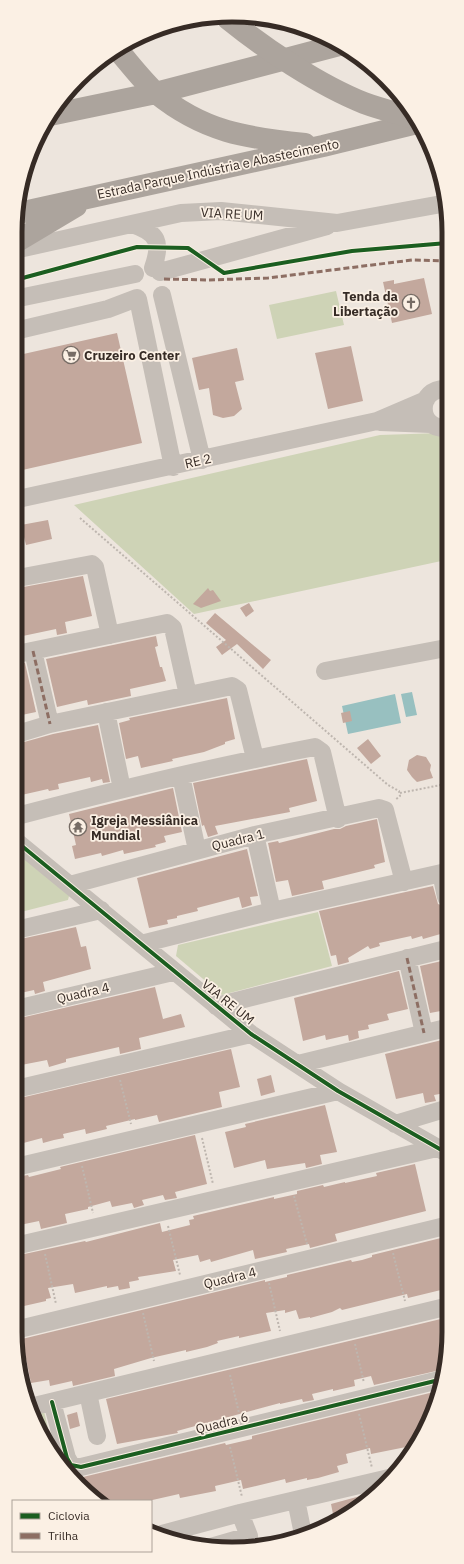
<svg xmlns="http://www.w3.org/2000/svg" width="464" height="1564" font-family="'IBM Plex Sans',sans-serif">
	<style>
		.green { fill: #ced3b6 }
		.water { fill: #98c0c0 }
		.building { fill: #c3a89d }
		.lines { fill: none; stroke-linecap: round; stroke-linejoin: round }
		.path { stroke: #beb6af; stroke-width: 2; stroke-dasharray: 2 2; stroke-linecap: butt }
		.minor { stroke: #c5beb7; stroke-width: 18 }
		.highway { stroke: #aca49d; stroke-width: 22 }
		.highway-bridge { stroke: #aca49d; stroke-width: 22 }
		.quiet { stroke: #8d6e63; stroke-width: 3; stroke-dasharray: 6 3; stroke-linecap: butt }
		.cycleway-casing { stroke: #fbf0e4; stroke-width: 6 }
		.cycleway { stroke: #1b5e20; stroke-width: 4 }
		.labels { text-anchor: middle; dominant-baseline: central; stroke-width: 3.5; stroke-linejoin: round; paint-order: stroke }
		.street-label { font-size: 13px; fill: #362b25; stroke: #fbf0e4 }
		.poi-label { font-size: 13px; font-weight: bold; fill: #362b25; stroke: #fbf0e4; text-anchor: start }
		.rim { fill: none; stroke: #362b25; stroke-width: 5 }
	</style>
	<rect width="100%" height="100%" fill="#ede5dd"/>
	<!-- green -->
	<path class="green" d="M336 291 344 325 277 339 269 305Z
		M441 433 447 437 446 560 194 614 74 505 380 435Z
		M17 853 70 892 68 900 17 913Z
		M318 912 332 966 222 995 176 956 178 945Z
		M44 1411 53 1450 31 1415Z"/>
	<!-- water -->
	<path class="water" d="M412 692 417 715 406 717 401 694Z
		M395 694 401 723 348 734 342 706Z"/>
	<!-- building -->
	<path class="building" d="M424 278 432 314 392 323 383 282 394 280V284Z
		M117 333 142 443 18 471 19 355Z
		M351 346 363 401 328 409 315 353Z
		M237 348 244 380 235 382 242 409 234 416 223 418 213 415 209 388 199 390 192 358Z
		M48 520 52 539 26 545 21 525Z
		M83 576 92 616 65 622 67 633 57 635 56 629 18 637V588Z
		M208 588 210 591 213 590 221 601 201 608 193 604Z
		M249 603 254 611 246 617 240 608Z
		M215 613 271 660 263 669 237 644 222 655 216 647 226 640 206 623Z
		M156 636 158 646 155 647 160 667H162L166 681 130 689 131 696 88 705 87 700 57 707 46 659Z
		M25 663 36 712 17 716V664Z
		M227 698 235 739 225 742V744L204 752 172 759 173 761 141 768 138 756 126 759 119 723 130 720 129 718Z
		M350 711 352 721 343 723 341 713Z
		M98 725 110 782 103 783 102 779 91 782 90 777 58 784 59 789 49 791 48 789 17 796V744L53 734Z
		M368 739 381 756 371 764 357 748Z
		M417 755 426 757 431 765 430 770 433 778 417 782 412 777 407 770 409 760Z
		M307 759 317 801 289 808 290 812 215 826 218 834 208 837 204 825 202 826 193 783Z
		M173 788 182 832 164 836 166 842 155 845 156 847 124 854 123 850 102 856 101 853 75 859 72 846 76 845 69 814Z
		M377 819 385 862 374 865 375 868 322 881 324 889 292 896 288 880 276 882 268 843 278 841 279 843 334 829H340L346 826Z
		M247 849 258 896 250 897 252 905 242 908 239 897 197 908 198 911 177 916V918L167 920 168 924 149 928 137 878Z
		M433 886 438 904 446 907V925L443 926 444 933 423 939 422 936 412 939 411 936 379 943 380 946 370 949 368 946 348 958 349 962 338 965 336 955 331 956 319 911Z
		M76 927 81 947 86 946 91 969 43 982 45 991 35 994 34 990 16 994V940Z
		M446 960V1010L430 1013 420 966Z
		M399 971 408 1009 387 1014 389 1020 368 1025 369 1029 358 1031 359 1038 349 1041 348 1035 326 1040 325 1035 303 1041 294 998Z
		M155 987 163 1019 181 1014 185 1027 139 1038 141 1049 120 1054 119 1047 66 1059V1062L49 1067 47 1060 16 1066V1019Z
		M446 1039 445 1093 434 1095 436 1101 425 1103 423 1093 396 1099 385 1054Z
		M231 1049 240 1087 219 1092 222 1107 159 1122 157 1115 135 1120V1119L106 1126 107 1129 86 1134 85 1129 63 1134 64 1138 54 1140 43 1143 42 1138 16 1145V1099Z
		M271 1075 275 1092 261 1096 257 1079Z
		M325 1105 337 1152 320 1155 322 1164 306 1168 305 1163 267 1169 265 1160 234 1168 225 1132 246 1127 245 1124Z
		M195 1135 207 1184 175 1192 177 1198 165 1200 163 1195 142 1200 144 1205 134 1208 132 1203 112 1207 110 1201 88 1207V1209L65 1214 67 1223 41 1229 39 1221 15 1226 16 1180 18 1179 17 1177 28 1175 29 1177 61 1169 60 1167Z
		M415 1164 426 1211 335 1234 337 1241 310 1248 309 1244 286 1249 287 1252 255 1259 253 1250 211 1262 210 1259 200 1262 198 1255 173 1260 176 1271 138 1277 139 1280 129 1282 130 1288 119 1290 118 1286 107 1288V1286L75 1293 73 1284 48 1288 51 1298 46 1299V1301L24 1306V1304L15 1306V1256L85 1241 86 1242 160 1223 162 1232 190 1225 189 1220 194 1219 193 1216 274 1197V1199L297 1194V1191L323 1185 324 1187 345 1182V1183L377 1176 376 1173Z
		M445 1237V1289L408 1298 407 1294 342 1310 340 1308 332 1312 310 1318V1317L299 1319 296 1310 285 1313V1310L266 1313 271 1331 239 1338V1336L217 1341 218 1343 207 1347 186 1352V1350L151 1358 114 1369 115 1376 73 1386 72 1381 50 1386 49 1380 31 1383 22 1339 265 1280V1282L287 1277V1275L351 1260 352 1262 362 1260 372 1257V1255Z
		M445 1318V1369L374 1385 371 1376 354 1380 355 1386 333 1391V1389L312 1394 314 1400 303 1402 302 1399 280 1404V1403L177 1431 178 1433 117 1444 106 1399Z
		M438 1391 416 1445 371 1454 370 1448 346 1454 348 1463 337 1466 339 1472 318 1478 307 1480V1478L286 1483 285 1479 243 1489 241 1480 215 1486 216 1491 180 1498 179 1494 148 1501H103L72 1477H83L225 1443 226 1445 252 1439V1436Z
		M77 1412 80 1426 70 1429 67 1415Z
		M375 1492 364 1504 334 1519 331 1504Z"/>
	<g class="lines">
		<!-- path -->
		<path class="path" d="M80 518 388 785 399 791 400 796 395 800
			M400 793 446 784
			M120 1080 131 1124
			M202 1138 213 1184
			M82 1166 93 1213
			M294 1196 307 1244
			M168 1226 180 1275
			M393 1253 405 1301
			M45 1254 56 1304
			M269 1283 280 1331
			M143 1313 154 1361
			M355 1344 364 1383
			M230 1375 239 1413
			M359 1414 372 1468
			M230 1447 242 1497"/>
		<!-- minor -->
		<path class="minor" d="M132 224C158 233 162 242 153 268
			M19 249 181 213 221 211 337 223 447 203
			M160 272 327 226
			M162 295 202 460
			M19 298 135 274
			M138 299 173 467
			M19 330 108 309 137 298
			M380 422 431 424
			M447 428C416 430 416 387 447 389
			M18 499 377 421 426 400
			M18 578 92 564 95 567 110 635
			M33 651 50 724
			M17 654 167 623 173 628 188 695
			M325 671 446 648
			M106 712 122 789
			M17 734 50 724 232 686 238 690 255 758
			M181 776 197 850
			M17 816C116 790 215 766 315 747L322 752 338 819
			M255 835 272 911
			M17 842 251 1034 338 1091 445 1152
			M441 873 446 897
			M70 885 255 835 379 808 385 810 386 814 404 882
			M16 930 101 910
			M141 944 272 911 446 872
			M407 958 424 1033
			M216 1006 446 949
			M16 1009 173 972
			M298 1064 446 1028
			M16 1089 251 1034
			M395 1124 445 1109
			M16 1167 338 1091
			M15 1246 437 1148
			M15 1330 445 1226
			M88 1393 97 1436
			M52 1402 67 1458 71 1465 81 1467 443 1379
			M30 1407 445 1307
			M296 1500 303 1534
			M162 1534 240 1513 389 1478
			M211 1547 249 1536 240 1513"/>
		<!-- highway -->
		<path class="highway" d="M117 49C130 64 142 80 156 93 204 132 246 138 305 144
			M50 115 156 93 339 45
			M19 213 323 146 417 123
			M19 240 76 206"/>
		<!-- highway-bridge -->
		<path class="highway-bridge" d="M228 19C265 49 319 85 364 103 380 109 397 113 414 118"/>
		<!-- quiet -->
		<path class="quiet" d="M164 279 208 280 268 278 412 260 447 261
			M33 651 50 724
			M407 958 424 1033"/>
		<defs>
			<path id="cycleway" d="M19 279 137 247 188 248 224 273 352 251 447 243
				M17 842 251 1034 338 1091 445 1152
				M52 1402 67 1458 71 1465 81 1467 443 1379"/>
		</defs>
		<!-- cycleway casing -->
		<use href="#cycleway" class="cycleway-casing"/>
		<!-- cycleway -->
		<use href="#cycleway" class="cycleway"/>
	</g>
	<!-- icons -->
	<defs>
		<symbol id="church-ring" viewBox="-11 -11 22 22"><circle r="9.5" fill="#fbf0e4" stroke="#766c65" stroke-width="1.5"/><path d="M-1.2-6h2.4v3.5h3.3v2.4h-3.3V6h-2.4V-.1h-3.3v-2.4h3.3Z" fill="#766c65"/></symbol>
		<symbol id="supermarket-ring" viewBox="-11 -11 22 22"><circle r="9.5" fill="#fbf0e4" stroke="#766c65" stroke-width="1.5"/><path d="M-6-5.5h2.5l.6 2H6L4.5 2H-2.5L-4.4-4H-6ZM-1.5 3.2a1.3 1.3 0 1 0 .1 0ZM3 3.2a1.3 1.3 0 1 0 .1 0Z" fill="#766c65"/></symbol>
		<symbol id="temple-ring" viewBox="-11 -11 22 22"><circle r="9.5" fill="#fbf0e4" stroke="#766c65" stroke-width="1.5"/><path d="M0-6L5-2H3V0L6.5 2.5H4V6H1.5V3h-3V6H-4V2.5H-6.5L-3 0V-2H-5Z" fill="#766c65"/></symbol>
	</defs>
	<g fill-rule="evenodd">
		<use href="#church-ring" x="401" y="293" width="20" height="20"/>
		<use href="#supermarket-ring" x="61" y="345" width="20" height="20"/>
		<use href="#temple-ring" x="68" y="817" width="20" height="20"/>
	</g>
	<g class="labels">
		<!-- street labels -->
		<g class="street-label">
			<text transform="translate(218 169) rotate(-12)">Estrada Parque Indústria e Abastecimento</text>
			<text transform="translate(232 214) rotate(3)">VIA RE UM</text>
			<text transform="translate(198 461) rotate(-13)">RE 2</text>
			<text transform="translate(238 840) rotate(-14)">Quadra 1</text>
			<text transform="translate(83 993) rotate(-13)">Quadra 4</text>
			<text transform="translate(228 1002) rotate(39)">VIA RE UM</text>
			<text transform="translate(230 1278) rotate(-14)">Quadra 4</text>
			<text transform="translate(222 1423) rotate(-14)">Quadra 6</text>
		</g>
		<!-- poi labels -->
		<g class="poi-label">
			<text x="398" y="296" text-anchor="end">Tenda da<tspan x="398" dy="15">Libertação</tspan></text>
			<text x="84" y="355">Cruzeiro Center</text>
			<text x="91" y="820">Igreja Messiânica<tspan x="91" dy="15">Mundial</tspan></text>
		</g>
	</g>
	<!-- crop -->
	<path d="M0 0H464V1564H0ZM232 22H232A210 210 0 0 1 442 232V1332A210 210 0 0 1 232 1542H232A210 210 0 0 1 22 1332V232A210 210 0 0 1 232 22Z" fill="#fbf0e4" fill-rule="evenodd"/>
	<path class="rim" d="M232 22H232A210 210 0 0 1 442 232V1332A210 210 0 0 1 232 1542H232A210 210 0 0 1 22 1332V232A210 210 0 0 1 232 22Z"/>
	<!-- legend -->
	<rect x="12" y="1500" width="140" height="52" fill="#fbf0e4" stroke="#aca198"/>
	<rect x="20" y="1513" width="20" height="6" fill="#1b5e20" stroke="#aca198"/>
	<text x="48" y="1520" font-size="12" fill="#362b25">Ciclovia</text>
	<rect x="20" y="1533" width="20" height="6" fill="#8d6e63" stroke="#aca198"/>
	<text x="48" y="1540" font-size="12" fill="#362b25">Trilha</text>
</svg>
